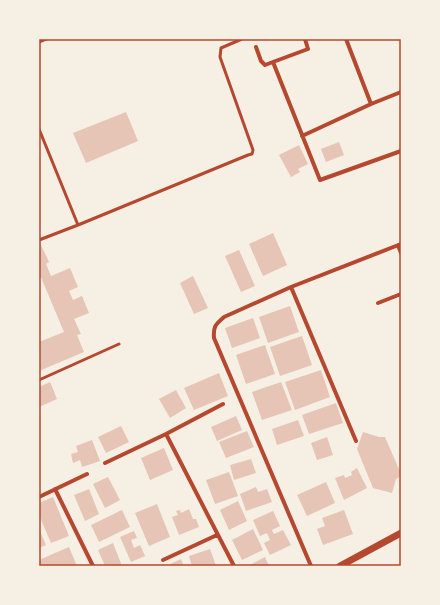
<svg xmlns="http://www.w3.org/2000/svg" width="440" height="605" font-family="'Asap Condensed',sans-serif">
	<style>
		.building { fill: #e6c5b7 }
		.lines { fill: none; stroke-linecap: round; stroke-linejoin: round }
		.service { stroke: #b5482f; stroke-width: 3 }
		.minor { stroke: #b5482f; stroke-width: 4 }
		.tertiary { stroke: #b5482f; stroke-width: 7 }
		.neatline { fill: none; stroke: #b5482f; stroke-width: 1.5 }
	</style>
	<rect width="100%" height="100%" fill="#f6efe4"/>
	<!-- building -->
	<path class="building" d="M126 112 138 141 86 163 73 133Z
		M339 142 344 155 326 162 321 149Z
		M299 145 308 164 298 169 300 172 291 177 279 155Z
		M273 233 287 265 263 276 249 244Z
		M39 243H40L49 262 46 264 51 276 70 268 78 287 69 291 73 300 82 296 89 313 74 319 81 334 77 335 84 352 39 371V342L64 332 40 275 39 276Z
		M239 250 255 286 241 292 225 256Z
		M193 276 208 308 194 314 180 283Z
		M290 306 299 332 268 343 259 317Z
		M253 318 260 338 232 348 225 328Z
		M302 336 312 365 280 376 270 347Z
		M265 345 275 374 246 384 236 355Z
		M321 370 330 397 295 410 285 382Z
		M219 373 228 396 194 410 184 388Z
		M50 382 57 399 39 407V387Z
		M281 382 292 410 262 420 252 392Z
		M176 390 186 408 170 418 159 399Z
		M336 403 343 423 309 434 302 415Z
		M236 416 242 430 217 441 211 427Z
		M298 420 304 436 277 445 272 429Z
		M121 426 129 442 106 453 98 437Z
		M247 431 254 447 226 458 219 442Z
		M363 432 379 437H385L401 474V476L396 479 392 493 373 488 357 449Z
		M327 437 333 455 317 460 311 443Z
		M92 440 100 461 82 467 80 460 73 463 71 454 78 452 76 446Z
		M164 448 173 470 150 480 141 458Z
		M251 459 256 473 234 480 230 465Z
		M357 468 367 488 344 500 335 478 344 475 345 478 352 475 351 472Z
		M229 472 238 496 215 504 206 480Z
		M108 477 120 500 105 508 93 484Z
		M326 482 335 503 307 516 297 495Z
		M256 487 258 492 267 489 272 502 246 511 240 494Z
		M89 489 99 514 85 521 74 495Z
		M53 497 69 536 51 543 39 515V503Z
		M238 501 247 521 229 530 220 510Z
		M157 504 170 537 149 546 135 513Z
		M189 509 193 519H196L199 527 179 535 172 517 178 515 176 511 180 510 181 513Z
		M122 510 130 527 99 542 91 525Z
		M344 510 353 534 323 545 317 529 325 526 322 518Z
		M273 511 280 526 272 530 274 534 283 530 291 545 270 555 264 543 270 540 267 533 260 536 253 520Z
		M39 529 46 545 39 548Z
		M253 529 263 550 242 560 232 540Z
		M134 531 137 538 131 540 134 548 140 545 145 556 131 562 120 537Z
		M113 543 122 566H105L98 550Z
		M69 547 77 566H41L39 560Z
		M210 549 216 566H192L189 556Z
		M265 557 269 566H248Z
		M181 559 184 566H166Z"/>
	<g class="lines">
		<!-- service -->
		<path class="service" d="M39 42 46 39
			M39 129 78 225 248 155 252 154 253 150 220 57 221 48 242 39
			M39 240 78 225
			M39 380 119 344"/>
		<!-- minor -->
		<path class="minor" d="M305 39 308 49 273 62 320 180 401 151
			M346 39 371 104 401 92
			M256 47 261 61 265 65 273 62
			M302 136 371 104
			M398 245 401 253
			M291 287 356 441
			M378 303 401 294
			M223 404 166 434 234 566
			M105 463 166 434
			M55 489 93 566
			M39 497 87 474
			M163 560 217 535
			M311 566 214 338C213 326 216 324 224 317L291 287 401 244"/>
		<!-- tertiary -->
		<path class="tertiary" d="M340 566 401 533"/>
	</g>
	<!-- border -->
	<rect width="440" height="605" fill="none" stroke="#f6efe4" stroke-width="80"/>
	<rect x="40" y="40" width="360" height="525" class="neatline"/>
</svg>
